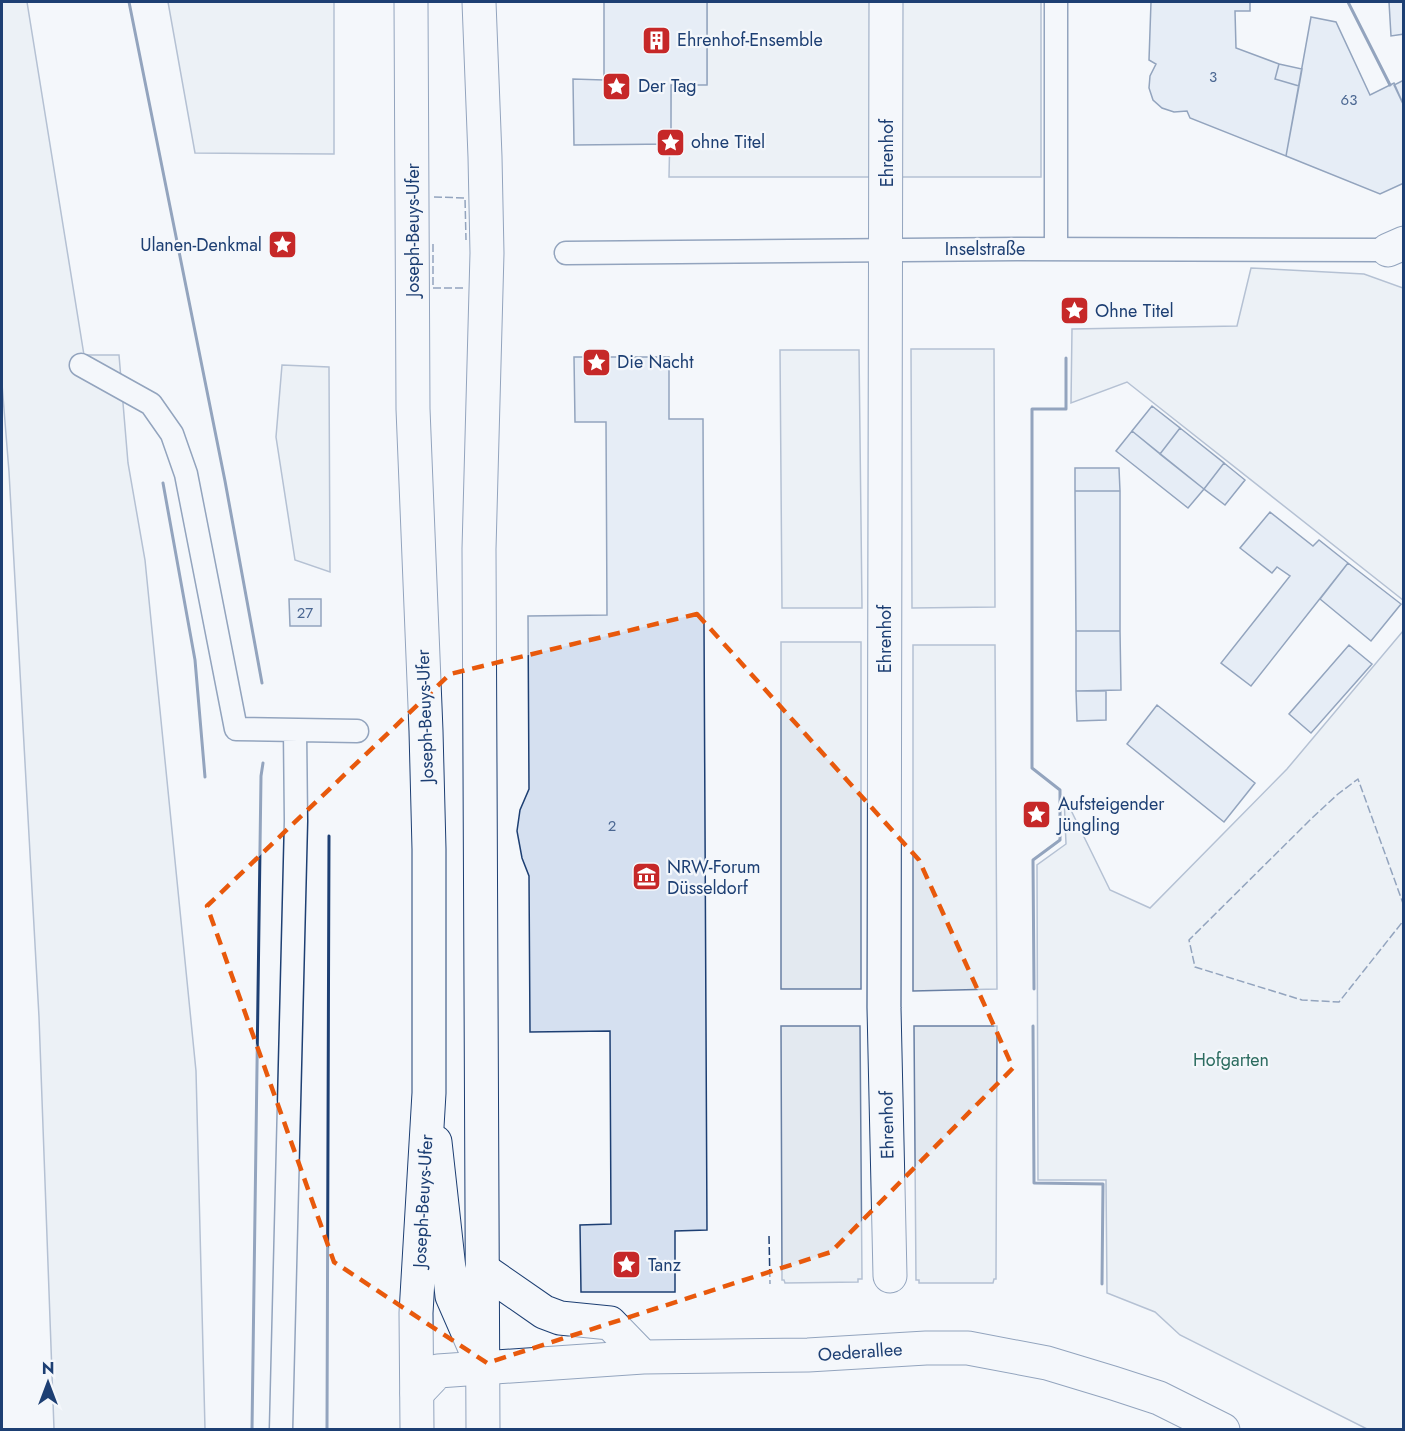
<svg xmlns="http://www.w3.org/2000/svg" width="1405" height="1431" font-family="Jost,sans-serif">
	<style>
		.green { fill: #e3e9f0; stroke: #687fa3; stroke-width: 1.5 }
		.parking { fill: #e3e8f0; stroke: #687fa3; stroke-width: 1.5 }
		.building { fill: #d5e0f0; stroke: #1d3f73; stroke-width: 1.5 }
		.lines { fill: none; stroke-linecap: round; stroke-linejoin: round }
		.service-casing { stroke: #1d3f73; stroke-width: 25 }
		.pedestrian-casing { stroke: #1d3f73; stroke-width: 35 }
		.minor-casing { stroke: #1d3f73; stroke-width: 35 }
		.secondary-casing { stroke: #1d3f73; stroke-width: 35 }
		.primary-casing { stroke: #1d3f73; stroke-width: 35 }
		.service { stroke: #f4f7fb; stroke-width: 22 }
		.pedestrian { stroke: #f4f7fb; stroke-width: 33 }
		.minor { stroke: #f4f7fb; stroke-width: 33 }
		.secondary { stroke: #f4f7fb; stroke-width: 33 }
		.primary { stroke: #f4f7fb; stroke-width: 33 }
		.fence { stroke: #1d3f73; stroke-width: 1.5; stroke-dasharray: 8 3; stroke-linecap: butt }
		.wall { stroke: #1d3f73; stroke-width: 3 }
		.marked { fill: none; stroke: #e8590c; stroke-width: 4.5; stroke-dasharray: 12 8; stroke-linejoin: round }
		.labels { text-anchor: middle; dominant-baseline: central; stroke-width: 4.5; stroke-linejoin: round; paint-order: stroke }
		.number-label { font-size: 15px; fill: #4b6792 }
		.poi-label { font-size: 18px; fill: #1d3f73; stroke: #f4f7fb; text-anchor: start }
		.street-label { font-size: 18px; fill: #1d3f73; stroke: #f4f7fb }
		.park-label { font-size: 18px; fill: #2c6c60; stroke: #f4f7fb }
	</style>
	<rect width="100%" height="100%" fill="#f4f7fb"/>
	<!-- green -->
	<path class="green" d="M168 2H334V154L195 153Z
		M707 2H1041V177H669L671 85 707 84Z
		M1251 268 1364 274 1403 288V600L1127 382 1071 403 1072 329 1237 326Z
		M994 349 995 607 912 608 911 349Z
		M780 350H859L862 608H782Z
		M282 365 329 367 330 572 295 560 276 437Z
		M1403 631 1404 1429H1367L1180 1335 1155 1312 1107 1293 1106 1180H1038L1037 865 1066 844 1064 796 1110 890 1150 908 1287 769Z
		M781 642H861V989H781Z
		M913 645H995L997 989 913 991Z
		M781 1026H860L862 1279H858V1282L785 1283 784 1280H782Z
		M914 1026H997L996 1279H994L993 1283H919V1280H916Z"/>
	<!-- parking -->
	<path class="parking" d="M2 2H27L84 355H119L128 463 145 560 196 1071 205 1429H54L39 1017 9 472 2 384Z"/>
	<!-- building -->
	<path class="building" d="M604 2H707V85H671V144L574 145 573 79 604 80Z
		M1151 2H1250V11H1235L1236 48 1279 64 1275 79 1299 86 1286 156 1190 118 1187 111 1174 112 1162 108 1153 100 1149 88 1150 76 1156 64 1149 60Z
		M1389 2H1404V34L1391 36Z
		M1311 17 1336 22 1370 95 1394 83 1404 106V183L1380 194 1286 156Z
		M1279 64 1302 69 1299 86 1275 79Z
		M1404 80V106L1394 85Z
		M574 357H669V419H703L707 1230 675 1231V1292H581L580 1225 611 1224 610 1031 530 1032 529 876 522 858 517 831 520 810 529 789 528 616 607 615 606 422H575Z
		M1152 406 1180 428 1160 454 1132 431Z
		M1180 428 1224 463 1204 489 1160 454Z
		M1132 431 1204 489 1188 508 1116 451Z
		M1224 463 1245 480 1225 505 1204 489Z
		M1075 468H1119L1120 491H1075Z
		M1075 491H1120V631H1076Z
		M1270 512 1313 546 1319 540 1348 563 1251 686 1221 663 1290 576 1277 567 1272 573 1240 548Z
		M1348 563 1401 604 1371 641 1320 599Z
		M289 599H321V626H290Z
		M1076 631H1120L1121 690 1076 691Z
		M1349 645 1372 664 1311 733 1289 714Z
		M1076 691H1106V720L1077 721Z
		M1157 705 1255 783 1224 822 1127 744Z"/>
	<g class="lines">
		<defs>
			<path id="service" d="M1056 2V249
				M566 253 1017 249 1388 250
				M81 365 151 404 172 434 186 474 236 729 357 731
				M281 1430 296 821 295 731"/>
			<path id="pedestrian" d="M886 2 884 1008 890 1276"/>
			<path id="minor" d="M1388 250 1404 243"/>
			<path id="secondary" d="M435 1142 452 1296 483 1367
				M482 1269 544 1312 560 1318 610 1323 643 1357
				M417 1393 438 1371 643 1357 808 1355 926 1348H968L1047 1363 1113 1383 1159 1398 1223 1430"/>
			<path id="primary" d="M411 2 413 409 426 731 429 849V1093L416 1313 417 1430
				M479 2 485 157 487 253 479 549 483 1430"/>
		</defs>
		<!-- service casing -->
		<use href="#service" class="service-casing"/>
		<!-- pedestrian casing -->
		<use href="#pedestrian" class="pedestrian-casing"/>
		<!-- minor casing -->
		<use href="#minor" class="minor-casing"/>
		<!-- secondary casing -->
		<use href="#secondary" class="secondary-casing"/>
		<!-- primary casing -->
		<use href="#primary" class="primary-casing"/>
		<!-- service -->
		<use href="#service" class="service"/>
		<!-- pedestrian -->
		<use href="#pedestrian" class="pedestrian"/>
		<!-- minor -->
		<use href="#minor" class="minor"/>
		<!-- secondary -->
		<use href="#secondary" class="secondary"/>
		<!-- primary -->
		<use href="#primary" class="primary"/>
		<!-- fence -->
		<path class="fence" d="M434 197 465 198 466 240
			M433 244V288H464
			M1404 906 1358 779 1338 794 1312 818 1189 940 1195 967 1302 1000 1339 1002 1404 920
			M769 1236 770 1284"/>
		<!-- wall -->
		<path class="wall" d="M129 2 225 481 262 683
			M1348 2 1390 85
			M163 483 195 660 205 777
			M1034 989 1033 860 1060 840V790L1032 768V409H1066V358
			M1033 1026 1034 1183 1103 1184 1102 1284
			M252 1430 261 776 263 763
			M327 1430 329 836"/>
	</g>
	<!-- marked area -->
	<path d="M0 0H1405V1431H0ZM697 614 919 860 1013 1068 831 1252 487 1363 334 1262 207 906 450 674Z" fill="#f4f7fb" fill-opacity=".55" fill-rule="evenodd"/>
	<path class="marked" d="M697 614 919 860 1013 1068 831 1252 487 1363 334 1262 207 906 450 674Z"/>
	<!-- icons -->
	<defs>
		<symbol id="building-square" viewBox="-11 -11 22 22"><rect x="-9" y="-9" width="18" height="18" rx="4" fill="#c62828" stroke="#f4f7fb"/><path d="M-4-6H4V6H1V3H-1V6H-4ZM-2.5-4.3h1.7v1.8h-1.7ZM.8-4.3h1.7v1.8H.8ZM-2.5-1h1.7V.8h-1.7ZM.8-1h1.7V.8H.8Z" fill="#fff"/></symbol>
		<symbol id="sight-square" viewBox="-11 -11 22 22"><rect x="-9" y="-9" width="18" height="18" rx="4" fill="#c62828" stroke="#f4f7fb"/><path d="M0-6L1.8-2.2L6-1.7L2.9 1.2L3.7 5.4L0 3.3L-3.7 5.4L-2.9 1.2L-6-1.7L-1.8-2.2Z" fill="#fff"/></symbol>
		<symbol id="museum-square" viewBox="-11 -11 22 22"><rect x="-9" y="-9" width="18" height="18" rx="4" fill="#c62828" stroke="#f4f7fb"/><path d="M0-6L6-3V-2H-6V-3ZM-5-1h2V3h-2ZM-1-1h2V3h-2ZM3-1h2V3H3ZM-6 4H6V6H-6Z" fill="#fff"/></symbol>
	</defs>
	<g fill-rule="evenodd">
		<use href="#building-square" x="640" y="24" width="33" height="33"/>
		<use href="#sight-square" x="600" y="70" width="33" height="33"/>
		<use href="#sight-square" x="654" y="126" width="33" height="33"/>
		<use href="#sight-square" x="266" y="228" width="33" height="33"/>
		<use href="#sight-square" x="1058" y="294" width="33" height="33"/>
		<use href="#sight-square" x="580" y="346" width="33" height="33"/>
		<use href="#sight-square" x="1020" y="798" width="33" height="33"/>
		<use href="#museum-square" x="630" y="860" width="33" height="33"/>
		<use href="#sight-square" x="610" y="1248" width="33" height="33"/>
	</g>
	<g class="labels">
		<!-- number labels -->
		<g class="number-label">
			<text x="1213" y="77">3</text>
			<text x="1349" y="100">63</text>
			<text x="305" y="613">27</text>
			<text x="612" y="826">2</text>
		</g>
		<!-- poi labels -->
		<g class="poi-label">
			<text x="677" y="40">Ehrenhof-Ensemble</text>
			<text x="638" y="86">Der Tag</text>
			<text x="691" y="142">ohne Titel</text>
			<text x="262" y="245" text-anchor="end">Ulanen-Denkmal</text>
			<text x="1095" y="311">Ohne Titel</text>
			<text x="617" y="362">Die Nacht</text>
			<text x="1058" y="804">Aufsteigender<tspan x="1058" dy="21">Jüngling</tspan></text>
			<text x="667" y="867">NRW-Forum<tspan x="667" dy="21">Düsseldorf</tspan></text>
			<text x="648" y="1265">Tanz</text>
		</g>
		<!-- street labels -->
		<g class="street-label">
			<text transform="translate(887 153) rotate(-90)">Ehrenhof</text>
			<text transform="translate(413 230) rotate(-90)">Joseph-Beuys-Ufer</text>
			<text x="985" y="249">Inselstraße</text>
			<text transform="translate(885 639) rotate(-90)">Ehrenhof</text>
			<text transform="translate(425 716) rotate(-92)">Joseph-Beuys-Ufer</text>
			<text transform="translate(887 1125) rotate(-91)">Ehrenhof</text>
			<text transform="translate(423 1201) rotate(-87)">Joseph-Beuys-Ufer</text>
			<text transform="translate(860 1352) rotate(-4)">Oederallee</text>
		</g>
		<!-- park labels -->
		<g class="park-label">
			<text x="1231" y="1060">Hofgarten</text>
		</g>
	</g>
	<!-- border -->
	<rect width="1405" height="1431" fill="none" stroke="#1d3f73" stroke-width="6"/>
	<!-- north arrow -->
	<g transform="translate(48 1383)" stroke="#f4f7fb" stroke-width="4.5" paint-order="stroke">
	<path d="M0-4.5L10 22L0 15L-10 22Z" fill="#1d3f73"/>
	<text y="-9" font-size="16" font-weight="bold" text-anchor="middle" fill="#1d3f73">N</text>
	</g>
</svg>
